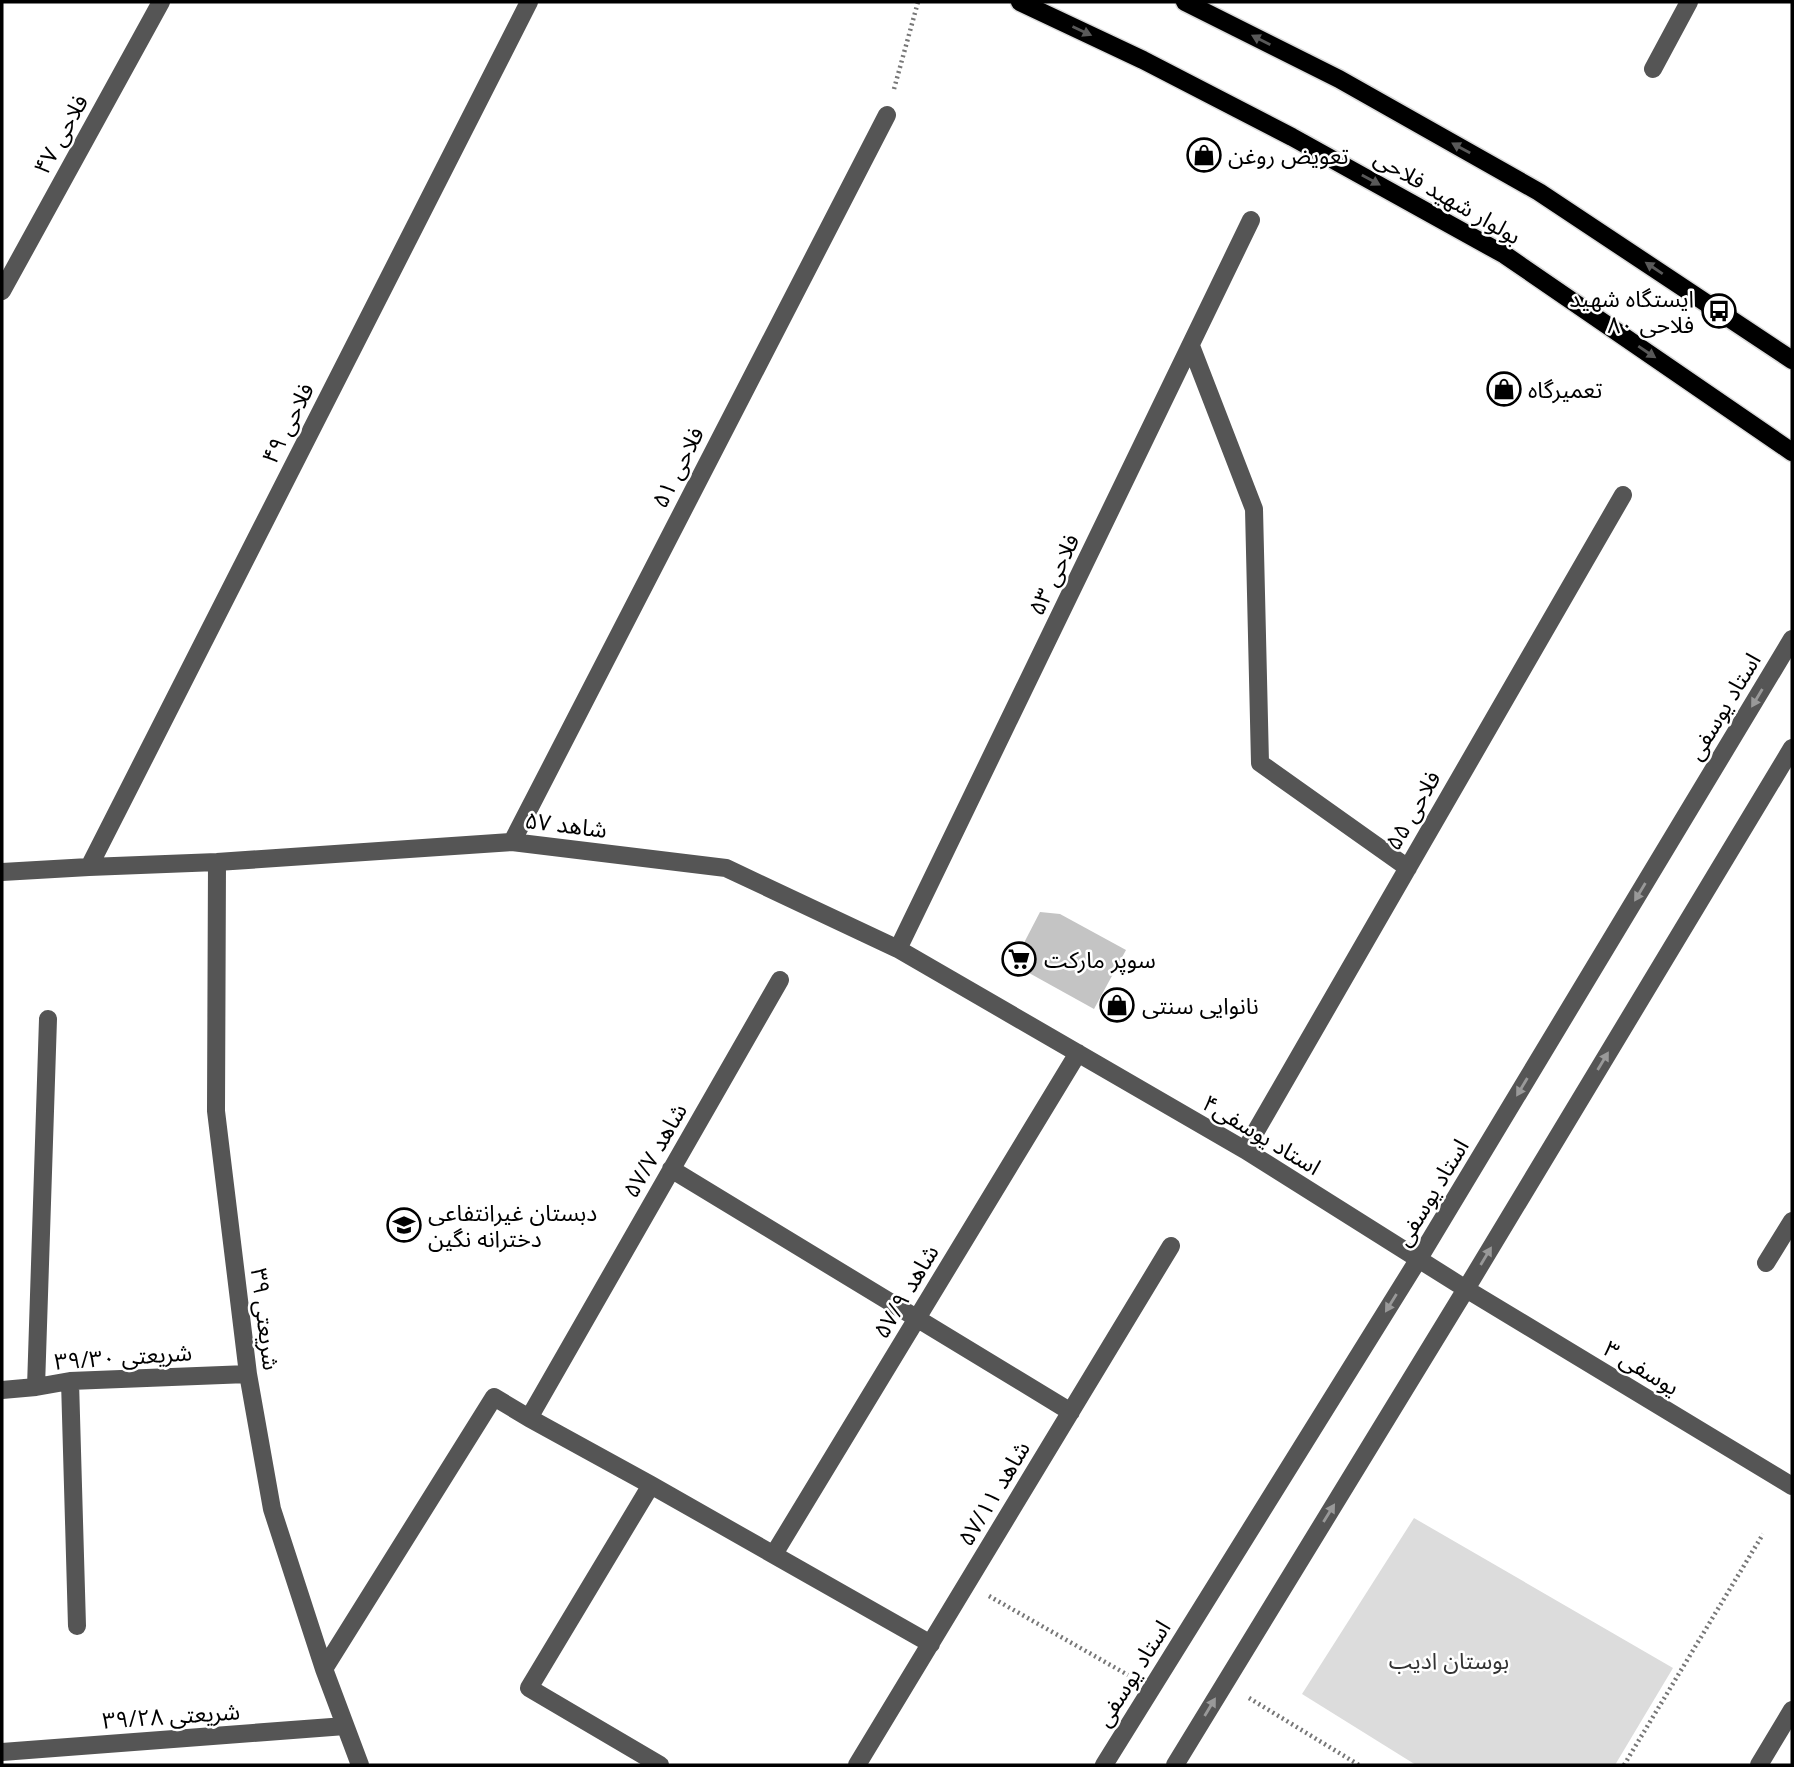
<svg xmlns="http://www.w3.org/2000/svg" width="1794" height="1767" font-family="'Open Sans','Noto Sans Arabic',sans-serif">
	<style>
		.green { fill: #dcdcdc }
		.building { fill: #c4c4c4 }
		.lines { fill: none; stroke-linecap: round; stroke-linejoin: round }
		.major-casing { stroke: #dbdbdb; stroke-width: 21 }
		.path { stroke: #777; stroke-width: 4.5; stroke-dasharray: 2 3.5; stroke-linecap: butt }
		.minor { stroke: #555; stroke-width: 18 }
		.major { stroke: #000; stroke-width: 18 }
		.oneway { fill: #595959 }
		.oneway2 { fill: #999 }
		.labels { text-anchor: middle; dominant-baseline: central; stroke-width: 5; stroke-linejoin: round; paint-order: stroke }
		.street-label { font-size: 23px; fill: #000; stroke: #fff }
		.poi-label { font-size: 23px; fill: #000; stroke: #fff; text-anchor: start }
		.park-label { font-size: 23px; fill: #333; stroke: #fff }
	</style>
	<rect width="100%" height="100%" fill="#fff"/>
	<!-- green -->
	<path class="green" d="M1414 1518 1673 1668 1615 1765H1416L1302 1694Z"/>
	<!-- building -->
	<path class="building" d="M1040 912 1060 914 1126 950 1094 1009 1013 964Z"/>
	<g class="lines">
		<defs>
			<path id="major" d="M1020 2 1143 60 1292 137 1505 255 1792 452
				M1185 2 1339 79 1539 192 1792 360"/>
		</defs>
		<!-- major casing -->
		<use href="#major" class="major-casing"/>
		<!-- path -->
		<path class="path" d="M894 89 918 2
			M989 1596 1128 1675
			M1249 1698 1359 1765
			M1624 1765 1763 1534"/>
		<!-- minor -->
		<path class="minor" d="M1653 69 1689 2
			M2 291 161 2
			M1191 346 1254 509 1260 763 1408 868
			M512 842 887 115
			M217 862 216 1111 248 1374 272 1509 324 1669 360 1765
			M89 867 529 2
			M2 872 89 867 217 862 512 842 726 868 898 949 1245 1150 1466 1289 1792 1486
			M898 949 1251 220
			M1245 1150 1623 495
			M671 1169 1071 1412
			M1766 1263 1792 1221
			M70 1381 77 1626
			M36 1387 48 1019
			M2 1390 36 1387 70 1381 248 1374
			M529 1418 780 980
			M651 1485 529 1688 660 1765
			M774 1554 1078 1053
			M324 1669 494 1397 529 1418 651 1485 931 1644
			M2 1752 345 1726
			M857 1765 1171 1246
			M1104 1765 1418 1260 1792 639
			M1175 1765 1466 1289 1792 748
			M1759 1765 1792 1710"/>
		<!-- major -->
		<use href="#major" class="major"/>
	</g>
	<!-- one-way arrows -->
	<defs><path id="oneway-solid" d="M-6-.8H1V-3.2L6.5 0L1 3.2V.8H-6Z" transform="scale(1.75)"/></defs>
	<g class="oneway">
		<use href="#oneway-solid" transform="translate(1082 31) rotate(25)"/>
		<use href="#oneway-solid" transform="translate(1261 40) rotate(-153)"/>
		<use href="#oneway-solid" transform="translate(1461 148) rotate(-151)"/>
		<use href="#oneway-solid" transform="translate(1371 180) rotate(29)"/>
		<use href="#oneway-solid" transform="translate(1654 268) rotate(-146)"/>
		<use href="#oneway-solid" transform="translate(1647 352) rotate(34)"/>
	</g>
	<g class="oneway2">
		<use href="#oneway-solid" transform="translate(1757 698) rotate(121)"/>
		<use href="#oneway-solid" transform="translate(1640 892) rotate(121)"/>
		<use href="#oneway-solid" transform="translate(1603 1061) rotate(-59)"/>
		<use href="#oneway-solid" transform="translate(1522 1087) rotate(121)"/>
		<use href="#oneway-solid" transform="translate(1486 1256) rotate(-59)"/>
		<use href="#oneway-solid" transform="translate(1391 1303) rotate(122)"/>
		<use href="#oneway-solid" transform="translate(1329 1513) rotate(-58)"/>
		<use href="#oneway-solid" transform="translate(1210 1707) rotate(-59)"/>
	</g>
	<!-- icons -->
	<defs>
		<symbol id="shop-ring" viewBox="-11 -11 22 22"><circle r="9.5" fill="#fff" stroke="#000" stroke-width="1.5"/><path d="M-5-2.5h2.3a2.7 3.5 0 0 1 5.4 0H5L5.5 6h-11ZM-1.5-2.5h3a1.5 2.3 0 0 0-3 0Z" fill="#000"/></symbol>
		<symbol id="bus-ring" viewBox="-11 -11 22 22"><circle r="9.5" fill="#fff" stroke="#000" stroke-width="1.5"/><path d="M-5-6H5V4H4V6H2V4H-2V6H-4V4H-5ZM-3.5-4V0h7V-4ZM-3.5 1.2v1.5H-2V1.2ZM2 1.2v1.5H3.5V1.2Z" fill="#000"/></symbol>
		<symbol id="supermarket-ring" viewBox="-11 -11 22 22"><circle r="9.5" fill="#fff" stroke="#000" stroke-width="1.5"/><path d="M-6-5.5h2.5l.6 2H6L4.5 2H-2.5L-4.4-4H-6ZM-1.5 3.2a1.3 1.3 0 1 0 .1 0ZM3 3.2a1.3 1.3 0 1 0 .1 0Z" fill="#000"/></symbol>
		<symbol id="school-ring" viewBox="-11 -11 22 22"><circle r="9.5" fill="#fff" stroke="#000" stroke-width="1.5"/><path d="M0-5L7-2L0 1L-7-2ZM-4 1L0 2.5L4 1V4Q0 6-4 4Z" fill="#000"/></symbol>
	</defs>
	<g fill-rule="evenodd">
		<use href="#shop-ring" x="1185" y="136" width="38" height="38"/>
		<use href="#bus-ring" x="1700" y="292" width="38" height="38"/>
		<use href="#shop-ring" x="1485" y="370" width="38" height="38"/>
		<use href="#supermarket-ring" x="1000" y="940" width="38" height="38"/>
		<use href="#shop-ring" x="1098" y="986" width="38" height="38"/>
		<use href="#school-ring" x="385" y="1206" width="38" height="38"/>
	</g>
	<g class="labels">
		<!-- street labels -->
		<g class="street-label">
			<text transform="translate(60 134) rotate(-61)">فلاحی ۴۷</text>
			<text transform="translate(1448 196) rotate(30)">بولوار شهید فلاحی</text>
			<text transform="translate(287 423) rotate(-63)">فلاحی ۴۹</text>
			<text transform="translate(677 467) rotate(-63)">فلاحی ۵۱</text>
			<text transform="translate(1053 574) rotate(-64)">فلاحی ۵۳</text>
			<text transform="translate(1723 706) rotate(-59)">استاد یوسفی</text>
			<text transform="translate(1412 810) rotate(-60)">فلاحی ۵۵</text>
			<text transform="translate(566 824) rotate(7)">شاهد ۵۷</text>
			<text transform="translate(1262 1134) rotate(31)">استاد یوسفی۴</text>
			<text transform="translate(654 1150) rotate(-60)">شاهد ۵۷/۷</text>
			<text transform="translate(1431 1192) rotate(-59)">استاد یوسفی</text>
			<text transform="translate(905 1291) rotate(-59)">شاهد ۵۷/۹</text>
			<text transform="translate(266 1319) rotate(83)">شریعتی ۳۹</text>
			<text transform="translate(123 1356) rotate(-4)">شریعتی ۳۹/۳۰</text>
			<text transform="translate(1642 1367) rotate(31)">یوسفی ۳</text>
			<text transform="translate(993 1493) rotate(-59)">شاهد ۵۷/۱۱</text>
			<text transform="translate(1132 1673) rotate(-58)">استاد یوسفی</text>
			<text transform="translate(171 1715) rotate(-4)">شریعتی ۳۹/۲۸</text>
		</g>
		<!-- poi labels -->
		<g class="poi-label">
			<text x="1228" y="155">تعویض روغن</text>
			<text x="1694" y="298" text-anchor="end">ایستگاه شهید<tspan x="1694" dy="26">فلاحی ۸۰</tspan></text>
			<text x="1528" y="389">تعمیرگاه</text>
			<text x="1044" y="959">سوپر مارکت</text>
			<text x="1142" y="1005">نانوایی سنتی</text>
			<text x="428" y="1212">دبستان غیرانتفاعی<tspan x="428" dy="26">دخترانه نگین</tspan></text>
		</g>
		<!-- park labels -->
		<g class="park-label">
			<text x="1449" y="1660">بوستان ادیب</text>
		</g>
	</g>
	<!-- border -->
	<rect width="1794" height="1767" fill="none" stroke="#000000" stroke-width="7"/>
</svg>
